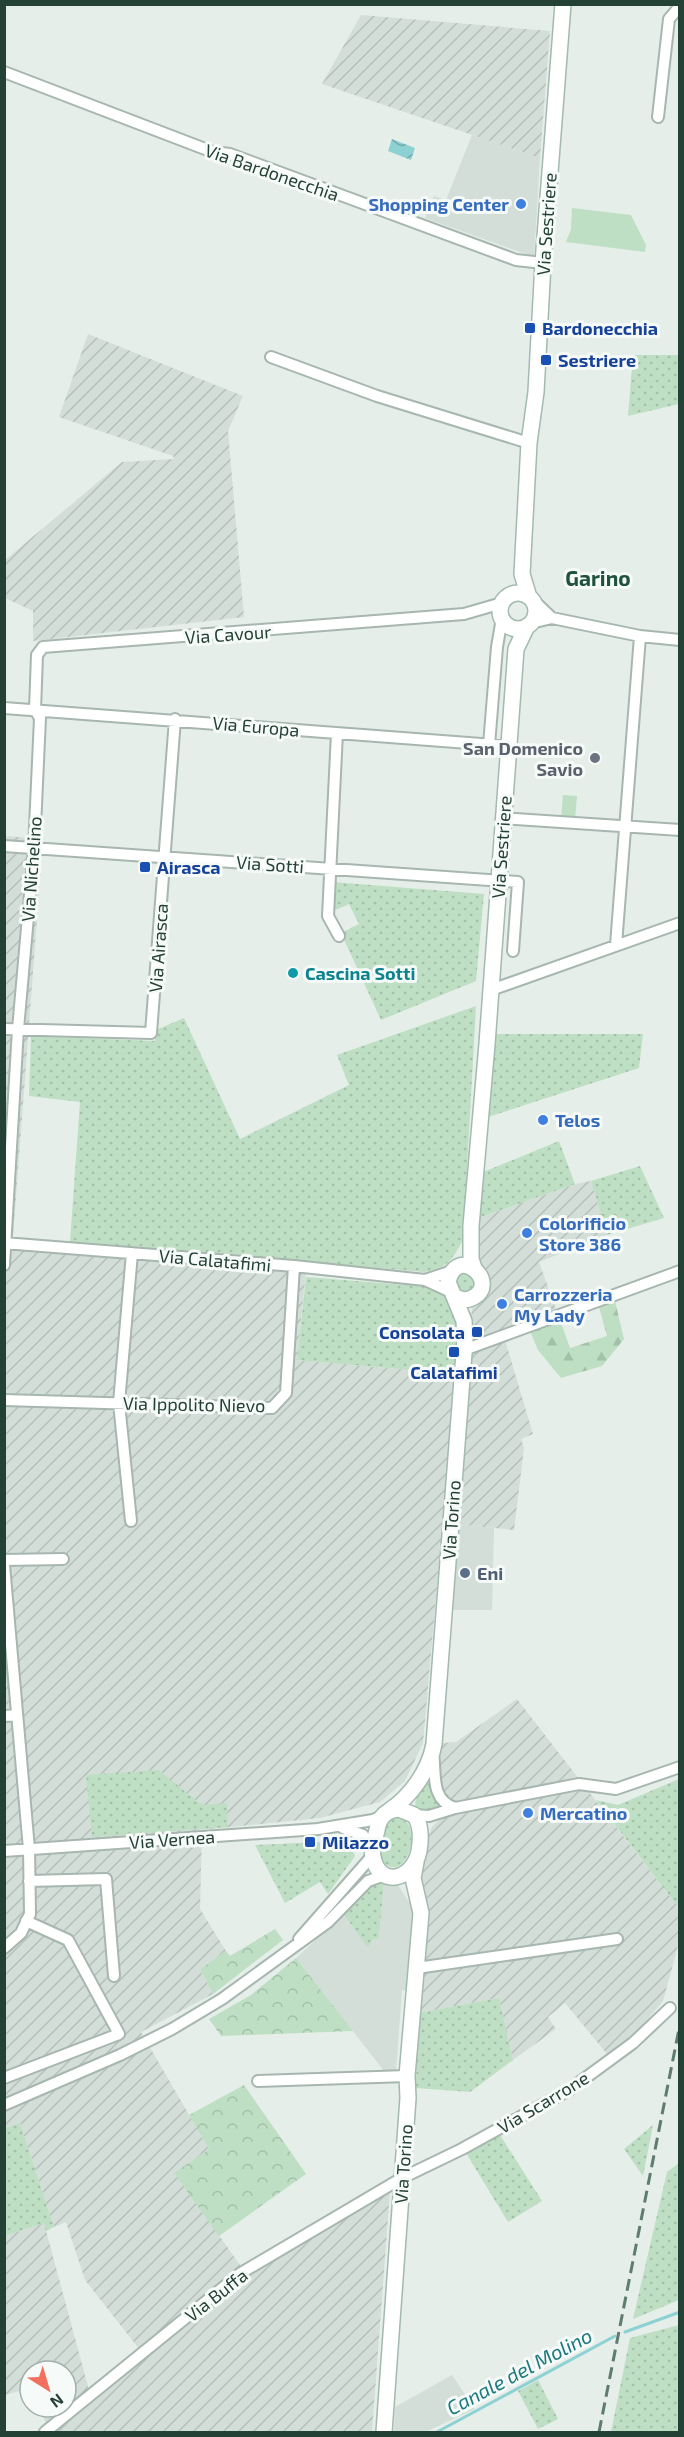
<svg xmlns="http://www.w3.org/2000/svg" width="684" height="2437" font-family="'Exo 2',sans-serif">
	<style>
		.built { fill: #d3ded8 }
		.industrial { fill: url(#industrial-furrows) }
		.grass { fill: url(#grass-dots) }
		.forest { fill: url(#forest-firs) }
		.park { fill: url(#park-crowns) }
		.garden { fill: #bedfc3 }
		.water { fill: url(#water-waves) }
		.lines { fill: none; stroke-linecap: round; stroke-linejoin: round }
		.stream { stroke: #8dd1d3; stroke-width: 3 }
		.street-casing { stroke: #a7b7af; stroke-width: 14 }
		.secondary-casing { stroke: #a3baaf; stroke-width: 18 }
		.street { stroke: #fff; stroke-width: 10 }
		.secondary { stroke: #fff; stroke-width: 15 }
		.rail { stroke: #5e7c70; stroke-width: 3; stroke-dasharray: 12 6; stroke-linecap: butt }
		.shop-dot { fill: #3f7fe0; stroke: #f6faf8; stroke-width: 2 }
		.transit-dot { fill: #1a4fb4; stroke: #f6faf8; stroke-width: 2 }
		.worship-dot { fill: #6b7280; stroke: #f6faf8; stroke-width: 2 }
		.culture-dot { fill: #0f9aa8; stroke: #f6faf8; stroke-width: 2 }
		.service-dot { fill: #5c6f8a; stroke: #f6faf8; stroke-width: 2 }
		.labels { text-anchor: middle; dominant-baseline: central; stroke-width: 6; stroke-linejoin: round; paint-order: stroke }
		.street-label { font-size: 18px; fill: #244135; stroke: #f6faf8 }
		.shop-label { font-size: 18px; font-weight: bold; fill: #366cbe; stroke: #f6faf8; text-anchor: start }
		.transit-label { font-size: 18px; font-weight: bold; fill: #164399; stroke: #f6faf8; text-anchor: start }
		.worship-label { font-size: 18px; font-weight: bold; fill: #5b616d; stroke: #f6faf8; text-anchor: end }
		.culture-label { font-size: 18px; font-weight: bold; fill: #0d838f; stroke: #f6faf8; text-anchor: start }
		.service-label { font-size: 18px; font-weight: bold; fill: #4e5e75; stroke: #f6faf8; text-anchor: start }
		.water-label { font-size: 20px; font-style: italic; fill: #1c7a7e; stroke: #f6faf8 }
		.quarter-label { font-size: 21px; font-weight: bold; fill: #1f5340; stroke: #f6faf8 }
	</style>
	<defs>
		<pattern id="industrial-furrows" width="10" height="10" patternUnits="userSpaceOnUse" patternTransform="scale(1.5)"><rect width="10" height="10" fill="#d3ded8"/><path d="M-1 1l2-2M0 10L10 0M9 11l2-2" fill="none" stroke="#b5c0ba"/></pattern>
		<pattern id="grass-dots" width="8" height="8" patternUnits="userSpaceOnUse" patternTransform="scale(1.5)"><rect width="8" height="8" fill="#bedfc3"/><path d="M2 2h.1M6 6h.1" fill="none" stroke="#a3c1a8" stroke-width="1.8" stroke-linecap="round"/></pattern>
		<pattern id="forest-firs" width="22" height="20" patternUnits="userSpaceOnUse" patternTransform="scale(1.5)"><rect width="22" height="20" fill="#bedfc3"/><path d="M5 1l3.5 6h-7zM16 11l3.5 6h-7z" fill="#a3c1a8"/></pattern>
		<pattern id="park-crowns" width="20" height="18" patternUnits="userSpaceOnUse" patternTransform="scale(1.5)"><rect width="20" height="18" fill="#bedfc3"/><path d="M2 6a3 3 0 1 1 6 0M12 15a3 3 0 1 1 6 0" fill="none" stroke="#a3c1a8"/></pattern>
		<pattern id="water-waves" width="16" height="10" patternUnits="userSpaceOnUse" patternTransform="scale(1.5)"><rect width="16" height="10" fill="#8dd1d3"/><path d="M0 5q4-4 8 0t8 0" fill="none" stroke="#73abac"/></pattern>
	</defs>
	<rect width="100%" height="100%" fill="#e5eee9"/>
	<!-- built -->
	<path class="built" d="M472 135 540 158 534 257 425 218 434 196 446 200Z
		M454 1524 494 1528 492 1610H449Z
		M384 1880 398 1885 411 1905 415 1922 409 1991 402 1990 396 2071H384L296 1958 344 1914 368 1947 372 1940 379 1938Z
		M452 2375 475 2409 425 2432H394L395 2407Z"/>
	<!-- industrial -->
	<path class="industrial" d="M361 15 550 31 540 158 322 84Z
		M88 334 243 396 228 431 244 617 33 641V611L5 598V560L122 462 174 459 173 456 59 417Z
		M5 836 43 839 13 1237 307 1261 297 1360 456 1374 423 1743 405 1781 380 1802 320 1818 202 1830 200 1909 226 1951 200 1969 213 1994 141 2032 209 2149 175 2173 247 2275 390 2191 372 2432H48L41 2407H66V2371H30V2388L5 2395V2236L44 2223 89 2390 140 2350 85 2280 66 2222 54 2227 20 2123 5 2128Z
		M591 1181 607 1235 539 1262 557 1312 469 1345 472 1306 486 1279 484 1269 477 1259 478 1218 575 1184Z
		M505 1340 533 1434 521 1439 524 1448 514 1530 454 1524 468 1355Z
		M517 1699 679 1908V1942L663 2001 637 2032 607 2054 565 2003 548 2017 556 2029 513 2060 499 1998 418 2013 419 1870 424 1846 432 1827 442 1817 461 1810V1801L449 1802 441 1790V1743L456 1742Z"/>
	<!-- grass -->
	<path class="grass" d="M633 355H679V404L628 416Z
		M333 882 484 894 476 981 381 1020 341 933 359 924 349 904 331 912Z
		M476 1006 463 1240C451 1261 449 1267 424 1272L70 1242 80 1102 29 1096 31 1036 155 1041 156 1030 184 1018 240 1139 349 1085 337 1055Z
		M499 1034H643L639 1068 485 1118 493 1035Z
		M559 1141 575 1184 478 1218 481 1173Z
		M640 1166 664 1218 607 1235 591 1181Z
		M464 1270 475 1280 474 1287 465 1293 458 1291 454 1277Z
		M306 1277 431 1287C467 1305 457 1340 456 1374L297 1360Z
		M159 1770 198 1802 204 1805 227 1803 228 1827 92 1837 86 1775Z
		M430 1774 431 1792 440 1806 421 1812 415 1808 416 1796Z
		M679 1779V1908L596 1800 618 1805Z
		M393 1817 405 1820C422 1837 402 1888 379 1858L381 1827Z
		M321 1842 343 1843 351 1847 355 1856 328 1894 320 1882 285 1903 255 1845Z
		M384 1880 379 1938 372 1940 368 1948 344 1914 366 1887Z
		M499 1998 513 2060 470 2092 416 2088 418 2013Z
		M20 2123 54 2227 46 2231 44 2223 5 2236V2128Z
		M653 2125 643 2176 624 2149Z
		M500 2135 542 2201 508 2222 466 2153Z
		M679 2163V2300L633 2319 667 2172Z
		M679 2325V2432H611L630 2338Z
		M538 2380 558 2419 538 2429 518 2391Z"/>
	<!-- forest -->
	<path class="forest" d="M615 1301 624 1339 602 1366 561 1378 538 1350 530 1331 560 1320 570 1348 607 1336 599 1307Z"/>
	<!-- park -->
	<path class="park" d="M275 1929 283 1940 213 1994 200 1969 226 1951 230 1956Z
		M296 1958 353 2031 221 2036 209 2019 251 1995Z
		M244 2085 306 2174 219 2236 174 2173 209 2149 189 2115Z"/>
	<!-- garden -->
	<path class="garden" d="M572 208 631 215 646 245 645 252 566 242 571 229Z
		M563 795 577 796 575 820 561 819Z"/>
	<!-- water -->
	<path class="water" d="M392 139 415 148 411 160 388 151Z"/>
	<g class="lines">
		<!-- stream -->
		<path class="stream" d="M625 2332 680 2312
			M437 2432 615 2336"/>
		<defs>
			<path id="street" d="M4 72 213 152 230 154 516 260 543 263
				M658 117 669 19 680 6
				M271 357 377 396 529 443
				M531 598 552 618
				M531 623 552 618 640 636 680 640
				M4 708 508 746
				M35 710 37 655 43 647 464 614 502 603
				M337 733 328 916 339 936
				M489 745 497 647 502 618
				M502 818 680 830
				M4 846 518 882 513 951
				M616 945 640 636
				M491 990 680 923
				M4 1029 151 1033 175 719
				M4 1243 294 1266 425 1280 451 1292
				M4 1265 18 1029 34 849 40 718 35 710
				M425 1280 452 1271
				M464 1350 680 1271
				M4 1400 272 1408 286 1393 294 1266
				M131 1521 119 1403 132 1253
				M4 1560 63 1559
				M4 1565 29 1849 30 1914 21 1933 4 1948
				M4 1716 17 1715
				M433 1752C436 1773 430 1800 455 1808
				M414 1815 429 1816 455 1808 579 1784 616 1789 680 1767
				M343 1828 363 1835 373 1848
				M4 1851 318 1829 373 1820 383 1816
				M29 1881 106 1879 114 1976
				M299 1939 373 1855
				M417 1968 617 1939
				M4 2078 119 2034 68 1940 26 1921
				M258 2081 407 2076
				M4 2105 120 2055 172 2029 222 1999 328 1922 368 1881 385 1875
				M45 2432 241 2273 402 2178 462 2149 569 2090 633 2043 670 2008"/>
			<path id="secondary" d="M500 611a18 18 0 1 1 36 0a18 18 0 1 1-36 0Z
				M529 597 522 574 529 443 536 392 543 263 563 4
				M474 1268 471 1259V1226L487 1044 516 649 527 626
				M399 1809 414 1815C422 1825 421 1839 419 1851 413 1881 379 1888 373 1857 371 1848 375 1839 377 1830 379 1817 386 1810 399 1809Z
				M389 1811C411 1796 429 1771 434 1744L465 1340 464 1321 448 1282C457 1243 502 1283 472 1298 466 1301 460 1300 454 1296
				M384 2432 408 2098 407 2076 421 1913 413 1878 416 1862"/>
		</defs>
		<!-- street casing -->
		<use href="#street" class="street-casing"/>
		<!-- secondary casing -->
		<use href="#secondary" class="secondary-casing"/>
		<!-- street -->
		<use href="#street" class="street"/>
		<!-- secondary -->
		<use href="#secondary" class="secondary"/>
		<!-- rail -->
		<path class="rail" d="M599 2432 680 2024"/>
	</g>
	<!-- markers -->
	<g class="shop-dot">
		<circle cx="521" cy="204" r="6"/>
		<circle cx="543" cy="1120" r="6"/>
		<circle cx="527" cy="1233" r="6"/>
		<circle cx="502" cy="1304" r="6"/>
		<circle cx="528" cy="1813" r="6"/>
	</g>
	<g class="transit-dot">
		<rect x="524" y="322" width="12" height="12" rx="3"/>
		<rect x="540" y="354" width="12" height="12" rx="3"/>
		<rect x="139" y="861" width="12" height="12" rx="3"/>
		<rect x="471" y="1326" width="12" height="12" rx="3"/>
		<rect x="448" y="1346" width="12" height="12" rx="3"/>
		<rect x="304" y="1836" width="12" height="12" rx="3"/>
	</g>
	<circle class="worship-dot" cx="595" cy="758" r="6"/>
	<circle class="culture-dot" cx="293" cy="973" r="6"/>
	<circle class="service-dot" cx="465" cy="1573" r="6"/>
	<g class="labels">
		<!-- street labels -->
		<g class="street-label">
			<text transform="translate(272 172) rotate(19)">Via Bardonecchia</text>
			<text transform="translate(546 224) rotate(-86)">Via Sestriere</text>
			<text transform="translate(228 634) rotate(-4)">Via Cavour</text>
			<text transform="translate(256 726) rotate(5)">Via Europa</text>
			<text transform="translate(501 847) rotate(-86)">Via Sestriere</text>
			<text transform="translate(270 864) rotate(4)">Via Sotti</text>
			<text transform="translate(31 869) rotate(-86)">Via Nichelino</text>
			<text transform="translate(158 948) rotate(-86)">Via Airasca</text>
			<text transform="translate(215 1260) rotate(5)">Via Calatafimi</text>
			<text transform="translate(194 1404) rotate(1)">Via Ippolito Nievo</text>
			<text transform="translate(451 1520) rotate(-86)">Via Torino</text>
			<text transform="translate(172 1839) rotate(-4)">Via Vernea</text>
			<text transform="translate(543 2102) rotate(-31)">Via Scarrone</text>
			<text transform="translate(403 2164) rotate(-86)">Via Torino</text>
			<text transform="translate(216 2295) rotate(-38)">Via Buffa</text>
		</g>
		<!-- shop labels -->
		<g class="shop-label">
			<text x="509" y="204" text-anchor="end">Shopping Center</text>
			<text x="555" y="1120">Telos</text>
			<text x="539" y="1223">Colorificio<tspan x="539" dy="21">Store 386</tspan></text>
			<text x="514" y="1294">Carrozzeria<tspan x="514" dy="21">My Lady</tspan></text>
			<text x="540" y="1813">Mercatino</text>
		</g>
		<!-- transit labels -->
		<g class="transit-label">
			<text x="542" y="328">Bardonecchia</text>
			<text x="558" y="360">Sestriere</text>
			<text x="157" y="867">Airasca</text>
			<text x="465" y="1332" text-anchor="end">Consolata</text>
			<text x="454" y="1372" text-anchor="middle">Calatafimi</text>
			<text x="322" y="1842">Milazzo</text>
		</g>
		<!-- worship labels -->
		<g class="worship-label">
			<text x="583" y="748">San Domenico<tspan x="583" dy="21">Savio</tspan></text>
		</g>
		<!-- culture labels -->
		<g class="culture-label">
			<text x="305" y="973">Cascina Sotti</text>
		</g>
		<!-- service labels -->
		<g class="service-label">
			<text x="477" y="1573">Eni</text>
		</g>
		<!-- water labels -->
		<g class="water-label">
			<text transform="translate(519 2371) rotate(-28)">Canale del Molino</text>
		</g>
		<!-- quarter labels -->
		<g class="quarter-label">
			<text x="598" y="577">Garino</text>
		</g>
	</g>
	<!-- border -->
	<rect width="684" height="2437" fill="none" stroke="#244135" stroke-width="12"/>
	<!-- north arrow -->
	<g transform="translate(48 2389) rotate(143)"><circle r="28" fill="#f6faf8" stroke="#a2b0aa" stroke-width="1.5"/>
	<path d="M0-4.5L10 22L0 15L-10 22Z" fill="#f36f5e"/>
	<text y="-9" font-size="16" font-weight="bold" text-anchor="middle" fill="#244135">N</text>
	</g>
</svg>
